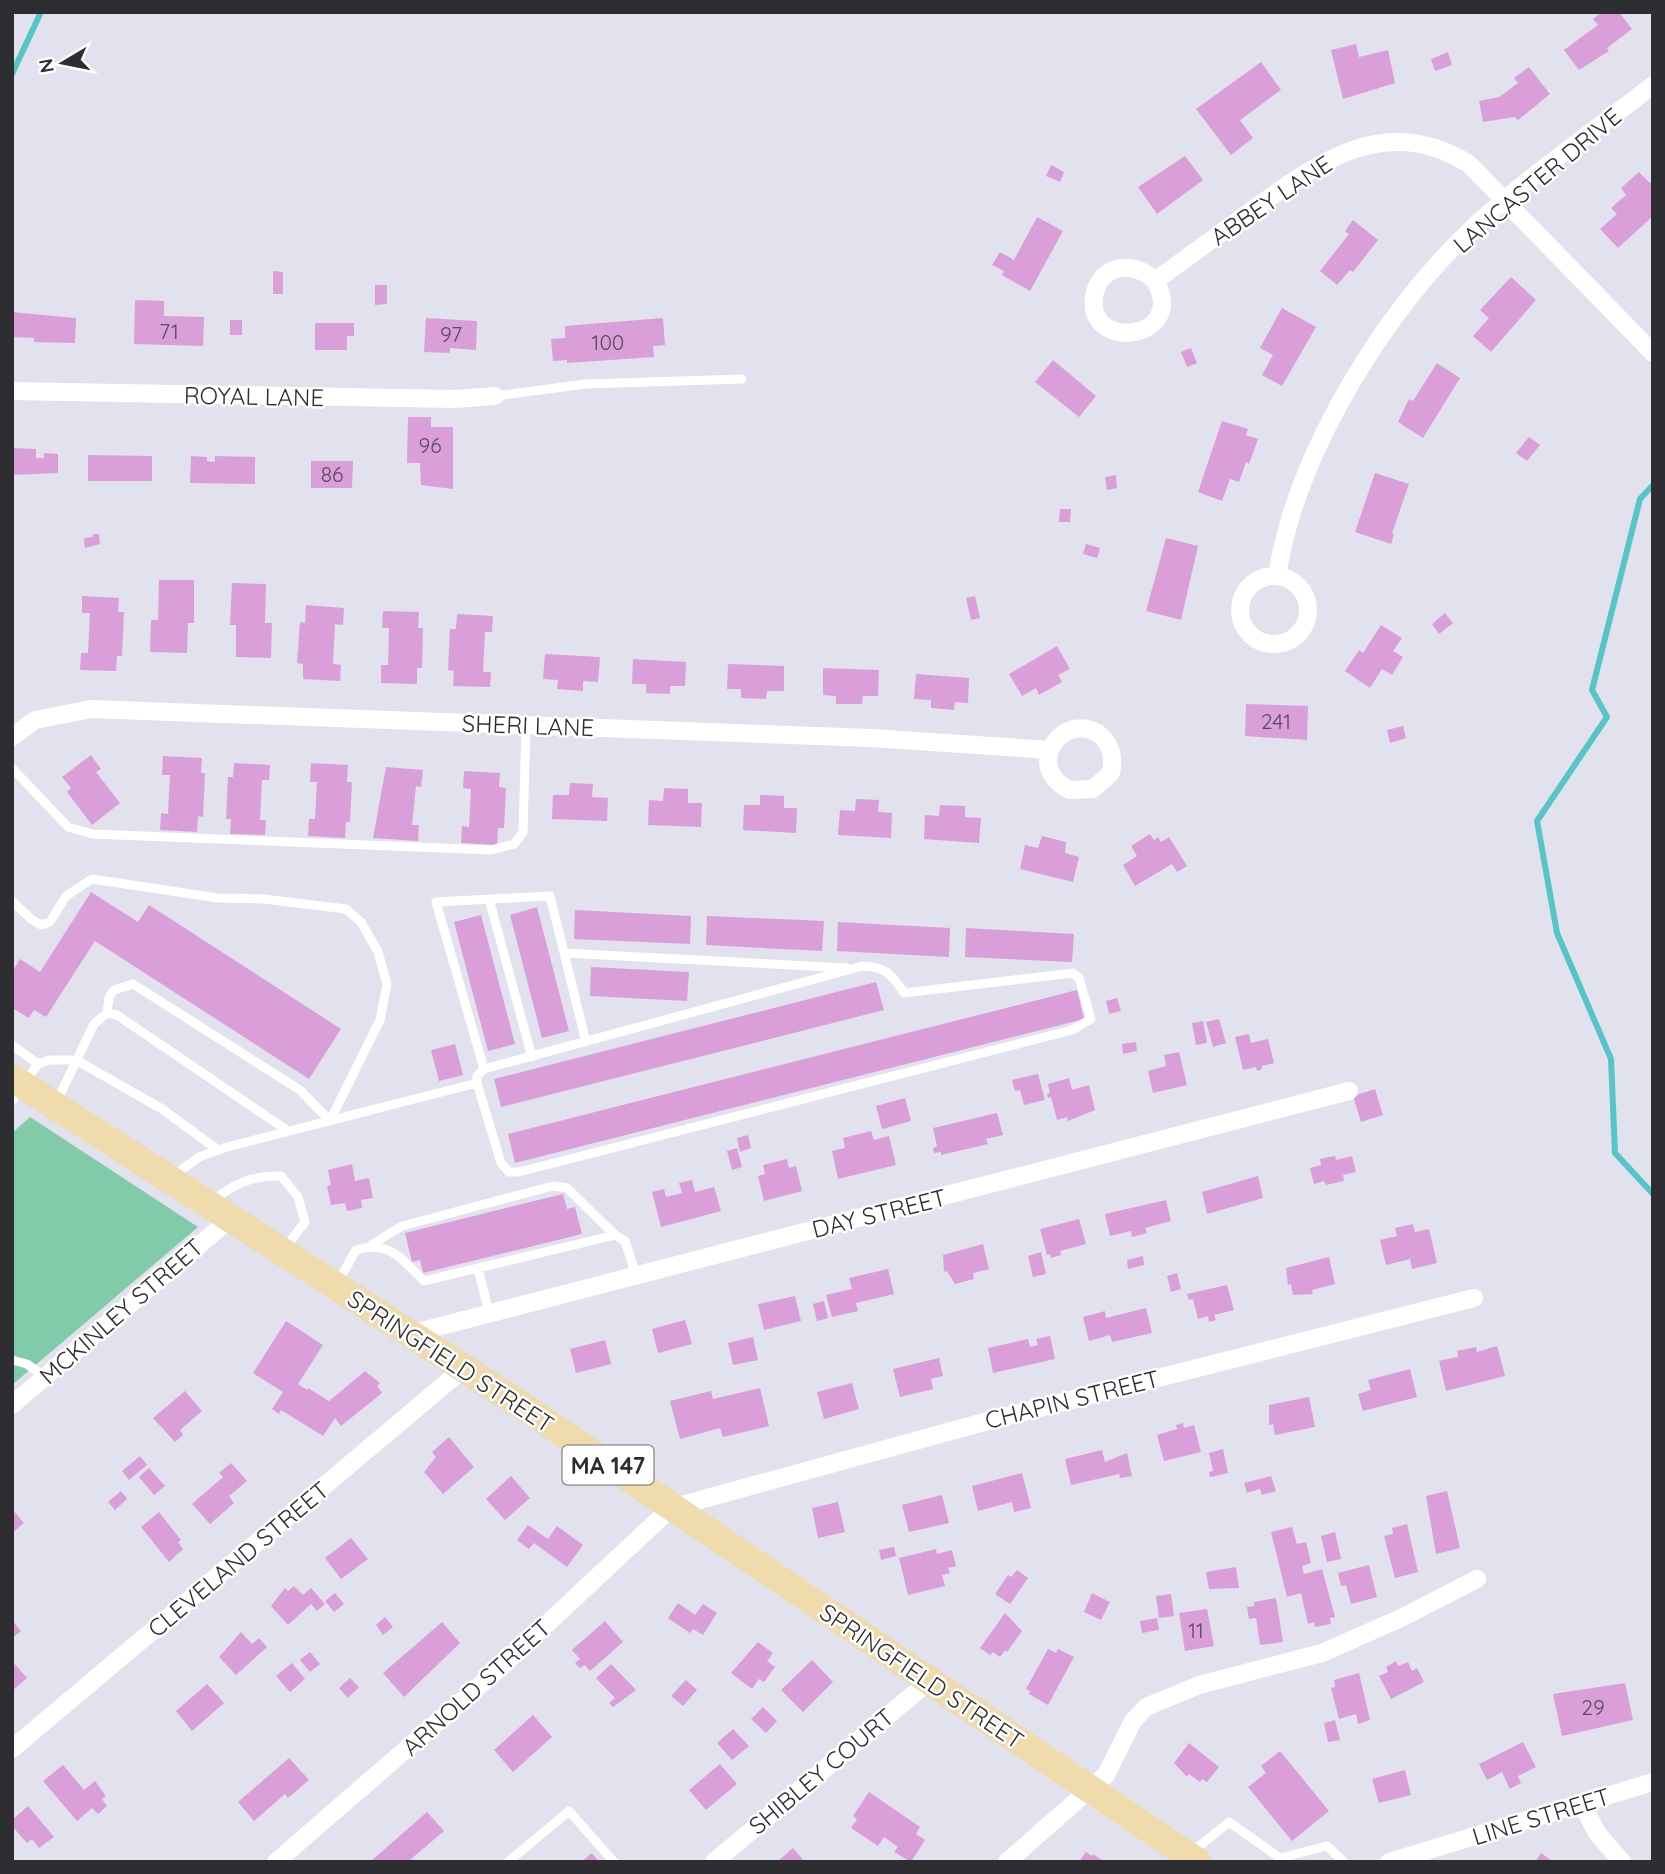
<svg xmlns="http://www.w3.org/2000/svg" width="1665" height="1874" font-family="Quicksand,sans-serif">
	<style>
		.green { fill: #81cbaa }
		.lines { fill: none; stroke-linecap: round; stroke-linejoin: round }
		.stream { stroke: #55c5c7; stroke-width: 6 }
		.building { fill: #da9fd8 }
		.service { stroke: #fff; stroke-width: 9 }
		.minor { stroke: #fff; stroke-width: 18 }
		.primary { stroke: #efdbab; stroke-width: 28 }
		.labels { text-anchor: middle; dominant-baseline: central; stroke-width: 5; stroke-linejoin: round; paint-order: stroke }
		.number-label { font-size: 21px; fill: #594a5c }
		.shield { fill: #fff; stroke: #6d6c70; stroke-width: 2 }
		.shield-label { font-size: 23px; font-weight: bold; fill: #2e2d32 }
		.street-label { font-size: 24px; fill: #2e2d32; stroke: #fff }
	</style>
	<rect width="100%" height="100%" fill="#e2e1ee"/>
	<!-- green -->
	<path class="green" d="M30 1117 198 1227 12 1385V1133Z"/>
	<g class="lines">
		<!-- stream -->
		<path class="stream" d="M12 74 41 12
			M1653 485 1640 499 1592 690 1607 717 1537 821 1557 933 1611 1059 1615 1153 1653 1194"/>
	</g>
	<!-- building -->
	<path class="building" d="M1602 12H1619L1632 29 1607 48 1609 51 1579 70 1564 50 1598 25 1593 19Z
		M1356 44 1359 57 1388 50 1395 83 1343 99 1331 50Z
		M1448 52 1452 65 1435 71 1431 59Z
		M1261 62 1281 90 1240 120 1253 138 1231 155 1196 109Z
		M1529 67 1550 94 1518 120 1515 117 1483 122 1479 101 1499 97 1518 83 1514 78Z
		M1185 156 1203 180 1157 214 1138 187Z
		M1051 165 1064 172 1060 182 1046 176Z
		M1639 172 1650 183 1653 181V216L1618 248 1600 229 1617 214 1611 208 1626 195 1621 188Z
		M1037 217 1063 231 1030 291 1002 275 1004 271 992 265 1000 252 1014 260Z
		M1353 220 1378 240 1353 272 1350 270 1337 285 1320 271 1349 234 1345 231Z
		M273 271 283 272V294H273Z
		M1511 277 1536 300 1491 352 1473 336 1489 318 1480 310Z
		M375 285H387V304L375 305Z
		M135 300 164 301V316L204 317 203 346 134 344Z
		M1282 308 1316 327 1282 386 1262 375 1273 355 1260 348Z
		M12 312 76 318 75 343 34 342V338L12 337Z
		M426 318 477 321 476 350 450 348V353L424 352Z
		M663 318 665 345 653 346 654 357 567 363V360L553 361 551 339 565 338V326Z
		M230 320H242V335H230Z
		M315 323H354V336H347V350H315Z
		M1191 348 1197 363 1187 367 1181 352Z
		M1053 360 1096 396 1079 417 1035 382Z
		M1437 363 1460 378 1423 438 1398 422 1409 399 1413 401Z
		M408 417H431V427H453V489L421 485 420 463H407Z
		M1222 421 1248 429 1246 435 1258 439 1249 464 1246 462 1239 482 1230 479 1222 501 1198 492Z
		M1529 437 1540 445 1527 461 1516 453Z
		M12 448 36 449V458H44V453L58 454V473L12 475Z
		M88 455 152 456V481H88Z
		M191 456 207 457V461L215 462V456L255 457V484L190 483Z
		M311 461H353L352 488H311Z
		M1375 473 1409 484 1392 533 1394 534 1391 544 1355 532Z
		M1116 475 1117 488 1107 490 1105 477Z
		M1060 509H1071L1070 522H1059Z
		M93 534H99L100 544 85 548 84 538 93 537Z
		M1166 538 1198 546 1181 620 1146 611Z
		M1086 544 1100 548 1097 558 1083 554Z
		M159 580H194V623H188L187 653 150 652 151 620H158Z
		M232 583 266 584 265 623H272L271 658 236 657V625H230Z
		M82 596 119 598 118 612H124L122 656H117L116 671 80 670 81 653H88L90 613H82Z
		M975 596 980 618 971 620 966 598Z
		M306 605 344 608 343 625 335 624 333 664 341 665 340 681 303 679V664L297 663 300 622 305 623Z
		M383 611 419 612 418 628H423L422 668H417V684L381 683V665H388L389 628H382Z
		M1445 613 1453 623 1439 634 1432 624Z
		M457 614 493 616 492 632H485L483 672H491L490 687 453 686 454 671 448 670 450 629H456Z
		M1381 625 1402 638 1393 651 1403 657 1392 675 1382 669 1370 688 1345 671 1359 650 1363 653Z
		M1057 646 1070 669 1058 675 1062 682 1039 695 1036 688 1022 696 1009 674Z
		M545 654 600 657 598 682 583 681V691L557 689 558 680 543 679Z
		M633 659 686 662 685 686H670V694L646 693V684H632Z
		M728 664 784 666V691H767L766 699 741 698V689H727Z
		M823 668 879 670 878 696H863L862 704H836V696L823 695Z
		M916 674 969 678 968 703 955 702 954 710 931 708V700L914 699Z
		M1246 704 1308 706 1307 740 1245 736Z
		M1403 726 1406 738 1390 743 1387 730Z
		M91 755 101 769 96 772 120 803 92 825 67 792 71 788 62 777Z
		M163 756 202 758 201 773H205L203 817 198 816 197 832 160 830 161 813 168 814 170 775H162Z
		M234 763 270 765 269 780H262L260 820H266L265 835 230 834 231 819H226L228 777H233Z
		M311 763 348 765 347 782H352L350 822H346L345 838 308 836 309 819H315L317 782H310Z
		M386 767 423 770 421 787 416 786 412 825H419L418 841 373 838Z
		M464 771 500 773 499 787 506 788 504 828H498L497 845 461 843 462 826 469 827 471 789 463 788Z
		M570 783 593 784 592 797 608 798 607 821 552 819 553 795H569Z
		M664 788 688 789V803H702L701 827 648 825 649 800 663 801Z
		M760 795 784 796V808H797L796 833 743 830 744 805H760Z
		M856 799 879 800 878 812 892 813 891 838 838 835 840 810 855 811Z
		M940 805 965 806V817L981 818 979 843 924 839 925 815 939 816Z
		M1150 834 1154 840 1158 837 1161 842 1169 837 1187 866 1177 872 1172 864 1135 886 1123 865 1137 856 1131 846Z
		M1042 836 1066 842 1065 853 1079 857 1073 882 1020 869 1025 845 1038 848Z
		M91 892 138 922 149 905 341 1029 309 1079 95 941 46 1017 34 1010 29 1018 12 1008V972L20 959 40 972Z
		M537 907 569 1031 542 1038 510 915Z
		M575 910 691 916 690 944 574 939Z
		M481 915 515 1044 488 1051 454 922Z
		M707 916 824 921 822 951 706 945Z
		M838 922 950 928 949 957 837 951Z
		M966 928 1074 934 1072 962 965 957Z
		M591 967 689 972 687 1001 590 996Z
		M876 982 884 1010 501 1107 494 1079Z
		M1077 990 1084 1019 515 1163 508 1134Z
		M1117 998 1121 1011 1109 1014 1106 1001Z
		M1219 1019 1226 1043 1213 1047 1206 1022Z
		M1203 1021 1207 1043 1196 1045 1192 1023Z
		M1249 1034 1251 1043 1268 1039 1274 1063 1262 1066V1069L1257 1071 1256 1067 1243 1070 1235 1037Z
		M1136 1042 1137 1051 1123 1054 1122 1044Z
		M455 1044 463 1075 439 1081 431 1050Z
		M1179 1052 1187 1085 1153 1093 1148 1071 1166 1066 1164 1055Z
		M1038 1074 1045 1100 1024 1105 1020 1090 1015 1091 1012 1080Z
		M1069 1078 1072 1090 1089 1085 1095 1110 1068 1121 1067 1117 1057 1120 1051 1097 1048 1098 1047 1094 1050 1093 1048 1084Z
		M1375 1089 1383 1115 1361 1122 1353 1096Z
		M905 1098 911 1121 882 1129 876 1106Z
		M997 1113 1003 1135 986 1139 988 1144 941 1155V1152L934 1153 933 1148 937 1146 933 1128Z
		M871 1131 874 1140 889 1136 896 1165 838 1179 832 1151 845 1148 843 1138Z
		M748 1135 751 1148 740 1152 737 1138Z
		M737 1148 742 1167 732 1170 727 1151Z
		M1335 1156 1336 1160 1352 1156 1356 1172 1343 1175 1344 1181 1326 1185 1324 1181 1314 1184 1310 1168 1321 1165 1320 1159Z
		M787 1159 789 1168 796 1166 802 1191 764 1201 758 1176 765 1174 763 1165Z
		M352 1164 355 1181 369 1178 373 1198 361 1200 362 1208 347 1211 345 1203 331 1205 327 1186 331 1185 328 1170Z
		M1258 1176 1263 1198 1207 1214 1202 1192Z
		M692 1180 695 1192 714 1187 721 1211 661 1227 652 1192 664 1189 666 1197 682 1193 679 1183Z
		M563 1194 567 1209 575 1207 582 1234 423 1273 420 1260 412 1262 405 1233Z
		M1166 1200 1171 1221 1145 1228 1147 1233 1132 1237 1131 1231 1110 1236 1105 1214Z
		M1079 1219 1086 1244 1060 1251 1061 1255 1051 1258 1050 1254 1047 1255 1040 1229Z
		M1413 1224 1415 1232 1429 1229 1437 1263 1412 1269 1410 1259 1386 1265 1380 1240 1397 1236 1395 1228Z
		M983 1244 989 1269 973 1273 974 1279 955 1284 947 1271 944 1272 943 1255Z
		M1041 1252 1046 1274 1033 1277 1028 1256Z
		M1143 1256 1144 1265 1128 1269 1127 1260Z
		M1329 1257 1335 1284 1312 1290 1313 1294 1293 1295 1291 1284 1288 1285 1286 1268Z
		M888 1269 894 1294 856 1303 858 1311 832 1317 826 1295 852 1289 849 1278Z
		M1177 1273 1181 1289 1171 1292 1167 1276Z
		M1227 1285 1234 1310 1214 1315 1216 1320 1209 1322 1208 1316 1198 1319 1193 1299 1189 1300 1187 1294Z
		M795 1296 801 1321 764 1330 758 1304Z
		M824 1301 828 1318 817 1321 813 1304Z
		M1146 1308 1152 1333 1112 1342 1110 1335 1089 1341 1083 1317 1105 1311 1106 1318Z
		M685 1320 692 1344 658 1353 652 1329Z
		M286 1321 323 1345 298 1384 307 1390 308 1388 329 1401 365 1371 380 1383 377 1386 382 1393 341 1426 335 1418 323 1436 281 1410 279 1414 272 1409 283 1392 253 1373Z
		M1050 1336 1055 1359 993 1373 988 1348 1028 1339 1030 1347 1038 1345 1036 1339Z
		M753 1337 758 1360 733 1365 728 1343Z
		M605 1340 611 1364 576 1373 570 1349Z
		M1497 1346 1505 1376 1446 1391 1439 1361 1458 1357 1457 1351 1476 1347 1477 1352Z
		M939 1358 943 1376 931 1379 933 1389 900 1397 893 1369Z
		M1410 1369 1417 1397 1363 1411 1358 1394 1371 1390 1368 1380Z
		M852 1383 859 1409 824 1419 817 1392Z
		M760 1388 769 1426 723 1437 720 1428 680 1439 670 1401 711 1391 713 1399Z
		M185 1391 202 1411 180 1430 183 1435 175 1442 153 1418Z
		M1309 1397 1315 1427 1275 1435 1273 1424 1269 1425V1405Z
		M1183 1423 1184 1428 1194 1425 1201 1452 1164 1461 1157 1435 1177 1429 1176 1425Z
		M449 1437 474 1467 443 1494 424 1472 436 1457 432 1452Z
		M1223 1449 1228 1473 1210 1477 1209 1472 1213 1471 1209 1453Z
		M1102 1450 1105 1462 1127 1453 1132 1476 1120 1478 1119 1474 1071 1485 1065 1459Z
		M140 1456 147 1465 129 1480 122 1471Z
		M231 1463 247 1481 229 1496 234 1503 210 1524 192 1504 223 1477 219 1473Z
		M149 1468 165 1486 154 1495 139 1477Z
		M1022 1473 1031 1508 1014 1512 1012 1502 978 1511 972 1486Z
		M511 1476 530 1498 505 1520 486 1499Z
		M1271 1476 1276 1491 1262 1495 1260 1489 1247 1493 1244 1483Z
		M121 1491 127 1499 115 1510 108 1502Z
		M1447 1491 1460 1548 1436 1554 1426 1496Z
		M942 1495 949 1523 909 1532 902 1505Z
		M838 1502 845 1532 818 1538 812 1508Z
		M12 1509 24 1523 12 1533Z
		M159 1512 181 1540 178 1542 183 1549 169 1562 141 1527Z
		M1407 1524 1418 1572 1395 1578 1384 1536 1393 1534 1392 1528Z
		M528 1525 548 1539 557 1526 583 1545 567 1567 534 1543 529 1549 517 1540Z
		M1292 1527 1297 1544 1306 1542 1311 1563 1302 1566 1304 1574 1322 1569 1335 1617 1330 1618 1331 1624 1315 1627 1314 1622 1308 1624 1301 1593 1287 1597 1271 1532Z
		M1335 1532 1341 1559 1327 1562 1321 1536Z
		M351 1538 368 1559 341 1579 325 1558Z
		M894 1547 896 1556 881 1560 879 1550Z
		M936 1549 937 1554 952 1550 956 1566 948 1568 950 1573 942 1575 945 1586 908 1595 899 1558Z
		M1369 1565 1377 1597 1351 1604 1346 1585 1341 1586 1338 1573Z
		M1236 1567 1239 1588 1209 1589 1206 1572Z
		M1017 1570 1028 1578 1010 1604 995 1594 1008 1575 1011 1577Z
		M294 1586 303 1595 311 1588 325 1604 317 1611 311 1604 288 1625 271 1606 285 1588 288 1591Z
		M335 1593 344 1604 334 1612 325 1601Z
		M1092 1593 1110 1602 1101 1620 1084 1612Z
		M1171 1594 1174 1616 1159 1618 1156 1596Z
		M1276 1598 1283 1642 1260 1645 1256 1618 1249 1619 1247 1607 1254 1606V1602Z
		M678 1603 695 1615 703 1604 717 1613 703 1635 693 1629 690 1633 668 1618Z
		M1207 1609 1214 1646 1185 1651 1179 1613Z
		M1005 1613 1022 1631 1007 1652 1005 1650 1000 1657 993 1652 990 1655 980 1648Z
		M385 1617 393 1627 383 1635 376 1625Z
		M1157 1618 1159 1630 1142 1633 1140 1621Z
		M12 1620 21 1631 12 1638Z
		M605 1621 623 1642 590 1671 585 1665 580 1668 575 1663 580 1659 572 1650Z
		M442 1622 460 1643 404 1697 383 1673Z
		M241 1632 252 1644 259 1638 267 1647 236 1675 219 1657Z
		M758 1642 773 1653 767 1661 775 1667 764 1682 759 1679 752 1689 731 1673Z
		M1048 1649 1056 1653 1058 1649 1074 1657 1048 1705 1029 1694 1030 1691 1026 1689Z
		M310 1652 320 1664 310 1672 300 1660Z
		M812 1660 833 1682 803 1712 781 1690Z
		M12 1661 27 1678 12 1691Z
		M1396 1661 1398 1666 1408 1662 1412 1671 1417 1668 1424 1682 1391 1699 1379 1676 1388 1672 1386 1667Z
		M292 1663 305 1679 290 1692 276 1676Z
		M611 1664 636 1690 613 1707 609 1703 615 1698 596 1678Z
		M1359 1673 1370 1720 1358 1724 1356 1714 1339 1719 1331 1688 1335 1687 1334 1680Z
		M350 1678 359 1687 348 1698 339 1688Z
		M686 1680 697 1690 683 1706 671 1696Z
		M1625 1683 1633 1720 1562 1736 1553 1694Z
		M207 1684 224 1703 192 1731 176 1711Z
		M763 1707 777 1721 766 1733 751 1719Z
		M533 1715 552 1737 513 1772 494 1750Z
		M1335 1720 1340 1740 1328 1742 1324 1723Z
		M733 1729 749 1746 732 1760 717 1743Z
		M1523 1742 1536 1767 1518 1776 1521 1783 1510 1789 1502 1772 1487 1780 1479 1764Z
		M1189 1743 1219 1767 1207 1782 1202 1779 1200 1782 1189 1774 1187 1777 1174 1763Z
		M1280 1751 1329 1811 1292 1841 1248 1787 1266 1773 1261 1766Z
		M289 1758 309 1780 288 1798 285 1794 254 1821 238 1802Z
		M720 1764 737 1784 706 1810 689 1790Z
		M63 1765 84 1790 95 1781 106 1796 102 1799 107 1806 98 1814 92 1808 77 1821 43 1781Z
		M1405 1770 1411 1795 1379 1803 1372 1779Z
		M869 1792 920 1827 916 1834 925 1840 911 1862 894 1852 898 1847 884 1837 878 1846 851 1828 857 1819 853 1816Z
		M28 1806 54 1837 39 1848 32 1839 27 1843 12 1826V1820Z
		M427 1812 444 1831 411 1859 413 1862H370Z
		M793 1848 805 1862H777Z
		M1086 1852 1092 1856 1093 1854 1105 1862H1079Z
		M592 1853 599 1862H581Z
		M1541 1853 1553 1862H1535Z"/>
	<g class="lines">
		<!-- service -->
		<path class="service" d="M495 396 586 384 742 379
			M12 768 68 827 92 834 491 850 514 844 523 832 526 725
			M489 899 532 1057
			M12 901 31 919 41 925 50 922 66 896 92 879 218 898 264 899 346 909 361 922 378 952 387 984 380 1020 330 1121 300 1090 133 984 114 990 109 997 107 1013 94 1024 56 1103
			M564 953 847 968
			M863 966C885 967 892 974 904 993L1073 973 1079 978 1091 1019 1072 1030 519 1172H509L501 1163 477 1083V1076L484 1069Z
			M107 1013 117 1015 288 1131
			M12 1045 38 1064 49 1060H76L162 1109 218 1150
			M484 1069 436 902 550 896 586 1042
			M12 1101 38 1064
			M173 1176 199 1157 227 1147 477 1083
			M210 1203C233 1184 252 1175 281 1176L298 1197 305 1222 285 1248
			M371 1245 402 1226 553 1186 567 1188 615 1235
			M478 1268 489 1313
			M338 1282 356 1250C389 1240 402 1259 424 1281L615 1235 625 1241 636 1275
			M12 1360 27 1364 45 1377
			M1191 1853 1229 1822 1280 1858 1327 1846 1344 1862
			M508 1862 569 1811 614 1862"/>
		<!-- minor -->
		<path class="minor" d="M1155 281C1190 342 1080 353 1095 292 1103 263 1136 261 1155 281 1188 257 1222 232 1255 208 1322 160 1386 113 1469 164L1653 353
			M12 391 455 399 495 396
			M1277 576C1296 453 1386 307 1477 224 1532 174 1594 131 1653 85
			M1240 610a34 34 0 1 1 68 0a34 34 0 1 1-68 0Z
			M12 737 35 720 91 709 871 738 1050 750C1068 711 1121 728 1111 773L1093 789 1070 790C1053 782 1044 768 1050 750
			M410 1334 1349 1091
			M12 1405 231 1218
			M12 1749 463 1369
			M1582 1804 1597 1833 1622 1862
			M276 1862 502 1666 671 1508 984 1422 1474 1298
			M714 1862 929 1681
			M1007 1862 1106 1775 1133 1721 1146 1707 1199 1685 1322 1653 1401 1618 1477 1579
			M1389 1862 1653 1782"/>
		<!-- primary -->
		<path class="primary" d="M12 1078 521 1405 1198 1862"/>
	</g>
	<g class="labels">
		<!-- number labels -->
		<g class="number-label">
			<text x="169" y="331">71</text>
			<text x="451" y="334">97</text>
			<text x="608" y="342">100</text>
			<text x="430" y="445">96</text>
			<text x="332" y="474">86</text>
			<text x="1276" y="721">241</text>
			<text x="1196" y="1630">11</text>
			<text x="1593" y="1707">29</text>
		</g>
		<!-- shield labels -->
		<rect class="shield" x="562.5" y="1445.5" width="91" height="39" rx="5"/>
		<g class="shield-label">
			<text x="608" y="1465">MA 147</text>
		</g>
		<!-- street labels -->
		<g class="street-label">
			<text transform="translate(1537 180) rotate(-40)">LANCASTER DRIVE</text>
			<text transform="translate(1271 200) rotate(-34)">ABBEY LANE</text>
			<text transform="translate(254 396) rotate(1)">ROYAL LANE</text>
			<text transform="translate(528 725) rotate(2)">SHERI LANE</text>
			<text transform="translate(879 1213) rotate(-14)">DAY STREET</text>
			<text transform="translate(121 1311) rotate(-41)">MCKINLEY STREET</text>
			<text transform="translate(451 1361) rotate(33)">SPRINGFIELD STREET</text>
			<text transform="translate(1072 1399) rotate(-14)">CHAPIN STREET</text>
			<text transform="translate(238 1559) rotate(-40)">CLEVELAND STREET</text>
			<text transform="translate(922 1676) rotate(34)">SPRINGFIELD STREET</text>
			<text transform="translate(476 1687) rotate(-42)">ARNOLD STREET</text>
			<text transform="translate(821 1771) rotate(-40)">SHIBLEY COURT</text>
			<text transform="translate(1541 1816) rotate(-17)">LINE STREET</text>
		</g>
	</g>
	<!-- border -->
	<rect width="1665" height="1874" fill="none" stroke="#2e2d32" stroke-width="28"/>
	<!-- north arrow -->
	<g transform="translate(63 63) rotate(260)" stroke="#ffffff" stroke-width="5" paint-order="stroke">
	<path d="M0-5L12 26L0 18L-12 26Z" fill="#2e2d32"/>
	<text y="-10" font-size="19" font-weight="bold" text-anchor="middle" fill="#2e2d32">N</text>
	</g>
</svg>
